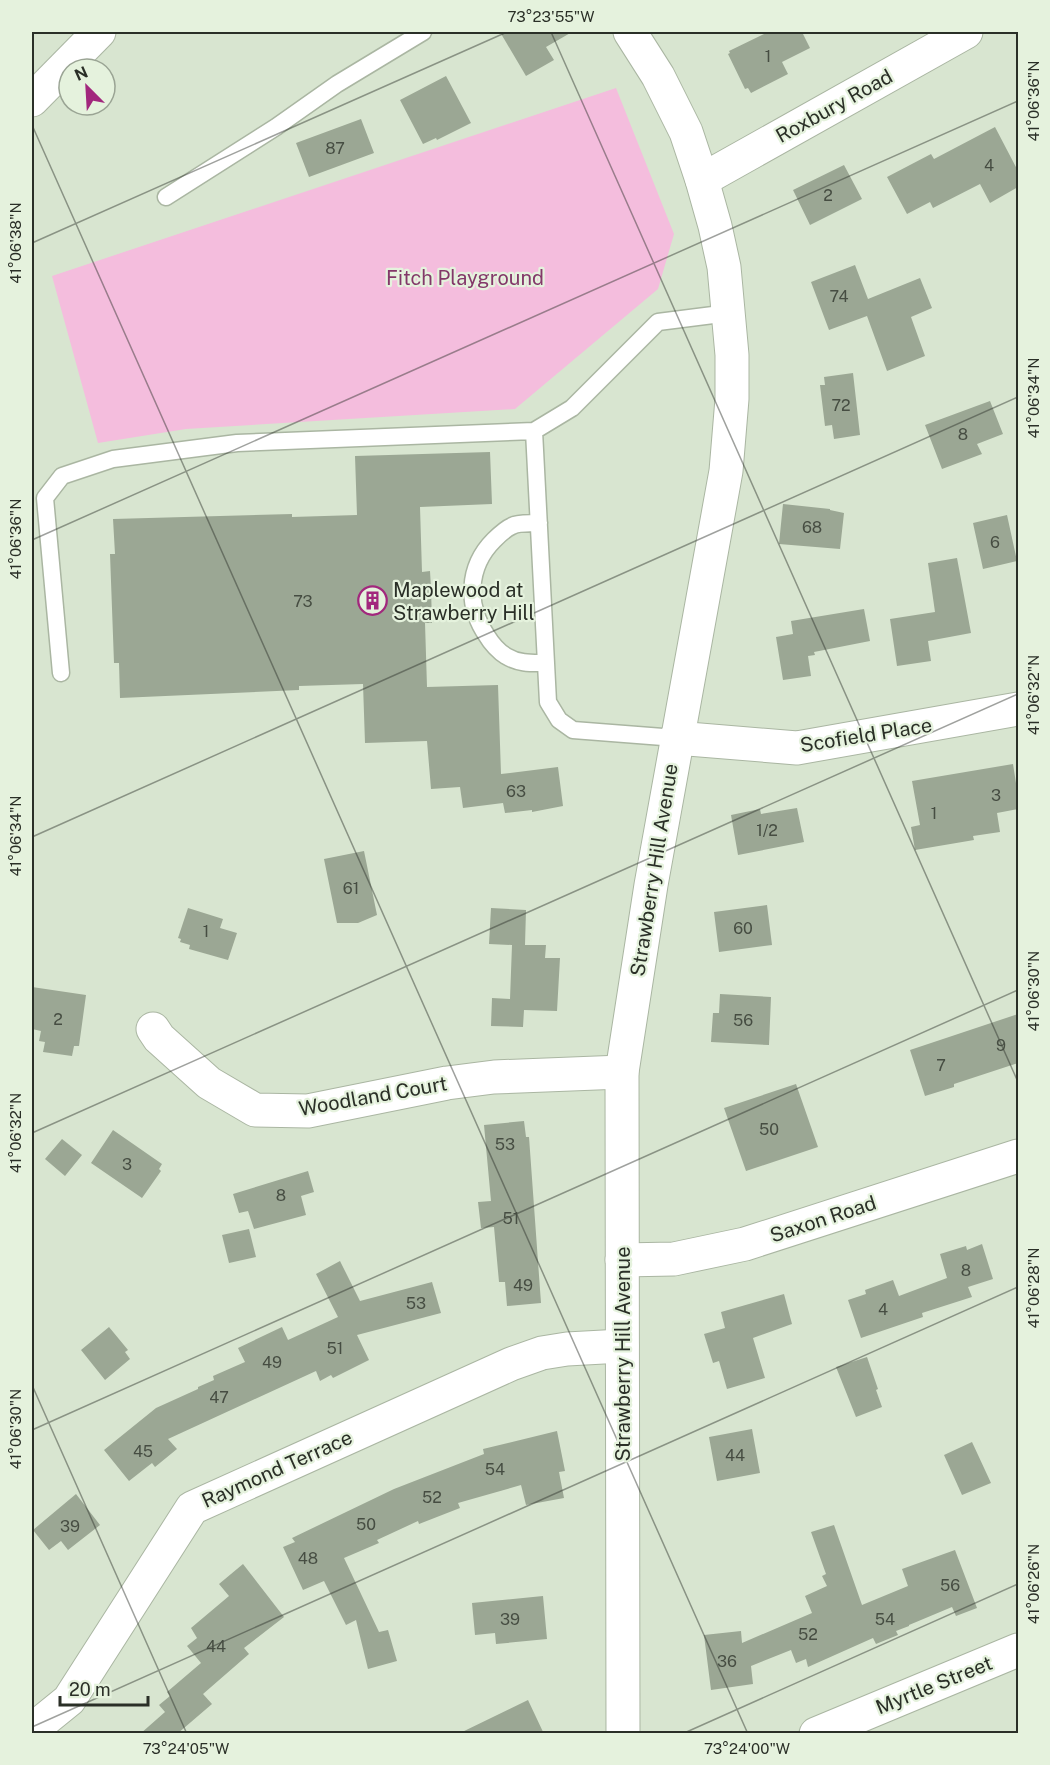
<svg xmlns="http://www.w3.org/2000/svg" width="1050" height="1765" font-family="'Public Sans',sans-serif">
	<style>
		.green { fill: #f4bddd }
		.building { fill: #9ba794 }
		.lines { fill: none; stroke-linecap: round; stroke-linejoin: round }
		.lane-casing { stroke: #aab6a2; stroke-width: 19 }
		.street-casing { stroke: #aab6a2; stroke-width: 35 }
		.secondary-casing { stroke: #aab6a2; stroke-width: 35 }
		.highway-casing { stroke: #aab6a2; stroke-width: 35 }
		.lane { stroke: #fff; stroke-width: 16 }
		.street { stroke: #fff; stroke-width: 33 }
		.secondary { stroke: #fff; stroke-width: 33 }
		.highway { stroke: #fff; stroke-width: 33 }
		.ticks { fill: none; stroke: #2a2f27; stroke-width: 1.5; stroke-opacity: 0.45 }
		.labels { text-anchor: middle; dominant-baseline: central; stroke-width: 4.5; stroke-linejoin: round; paint-order: stroke }
		.number-label { font-size: 16px; fill: #464d42 }
		.street-label { font-size: 20px; fill: #2a2f27; stroke: #e5f2dd }
		.park-label { font-size: 20px; fill: #833869; stroke: #e5f2dd }
		.poi-label { font-size: 20px; fill: #2a2f27; stroke: #e5f2dd; text-anchor: start }
		.neatline { fill: none; stroke: #2a2f27; stroke-width: 2 }
		.ticks-label { font-size: 15px; text-anchor: middle; fill: #2a2f27 }
	</style>
	<rect width="100%" height="100%" fill="#d8e5d0"/>
	<!-- green -->
	<path class="green" d="M616 88 674 234 658 289 515 409 186 429 98 443 52 276Z"/>
	<!-- building -->
	<path class="building" d="M500 32H572L546 47 554 60 526 76Z
		M768 32H802L810 48 782 62 788 74 751 93 748 88 745 89 728 54 730 53 729 51Z
		M446 76 471 123 437 140 436 138 423 144 400 100Z
		M361 119 374 153 309 177 296 143Z
		M995 127 1018 171V187L990 203 980 184 933 208 930 202 907 214 887 177 931 154 934 159Z
		M844 165 862 199 810 225 793 190Z
		M855 265 868 299 920 278 932 308 911 317 925 356 887 371 867 316 829 330 811 282Z
		M853 373 860 435 834 439 832 425 825 426 820 385H825L824 377Z
		M990 401 1003 434 977 444 982 454 942 469 925 425Z
		M490 452 492 504 420 507 422 572 430 571 431 588 432 623H425L427 687 498 685 501 774 558 767 563 806 532 812V810L505 813 503 803 463 808 460 787 431 789 427 741 365 743 363 684 299 686V690L120 698 119 663H114L110 554H115L113 519 292 514V517L357 515 355 456Z
		M783 504 830 509V510L844 513 840 549 779 544Z
		M1007 515 1017 561 983 569 973 523Z
		M957 558 971 633 928 641 931 661 897 666 890 619 935 612 928 563Z
		M864 609 870 641 814 652 815 655 808 656 811 676 783 680 776 637 793 634 791 621Z
		M1013 764 1018 796V809L997 813 1000 832 973 836 974 840 915 850 911 827 920 825 912 781Z
		M797 808 804 842 738 855 731 815 760 809 761 814Z
		M364 851 377 915 358 923H337L324 859Z
		M767 905 772 945 719 952 714 912Z
		M188 908 223 919 220 928 237 933 228 960 189 949 190 945 180 942 181 939 178 938Z
		M491 908 526 910 525 945H546L545 958H560L557 1011 524 1010 523 1027 491 1026 492 998 510 999 512 945 489 944Z
		M32 987 86 995 79 1046H74L72 1056 43 1052 45 1042 39 1041 41 1031 32 1029Z
		M720 994 771 997 769 1045 711 1042 713 1013H719Z
		M1018 1014V1063L954 1084V1087L925 1096 910 1050Z
		M796 1084 818 1147 746 1171 724 1108Z
		M524 1121 526 1137H529L541 1303 507 1306 505 1282H499L494 1227 481 1228 478 1202 491 1201 484 1125Z
		M113 1130 162 1164 159 1169 161 1171 142 1198 91 1163Z
		M62 1139 82 1155 65 1176 45 1159Z
		M308 1171 314 1192 301 1196 306 1215 254 1229 248 1211 239 1213 233 1194Z
		M249 1229 256 1257 229 1263 222 1235Z
		M982 1244 993 1279 968 1287 972 1297 922 1313 923 1317 861 1338 848 1300 866 1294 865 1290 893 1280 899 1296 947 1278 940 1254 966 1246 967 1250Z
		M340 1261 360 1301 432 1282 441 1313 357 1335 369 1360 333 1378 331 1375 320 1381 316 1371 168 1439 177 1449 155 1467 152 1463 129 1481 104 1450 156 1408 198 1389V1387L214 1380 213 1376 245 1362 238 1348 282 1327 288 1340 338 1317 316 1274Z
		M784 1294 792 1324 753 1338 765 1378 727 1389 719 1361 713 1363 704 1334 725 1328 721 1312Z
		M109 1327 128 1350 125 1352 130 1359 105 1380 81 1350Z
		M867 1357 878 1389 876 1390 882 1407 856 1417 836 1367Z
		M752 1429 760 1473 717 1481 709 1437Z
		M557 1431 565 1471 559 1472 564 1498 526 1505 521 1485 458 1503 460 1508 419 1524 418 1521 377 1540 379 1543 344 1558 379 1632 388 1630 397 1661 368 1669 356 1620 346 1625 324 1581 303 1590 283 1547 295 1542 292 1538 394 1489 484 1454 483 1449Z
		M972 1442 991 1483 962 1495 944 1455Z
		M76 1494 100 1525 68 1550 61 1541 49 1550 33 1530Z
		M834 1525 862 1605 908 1586 902 1569 955 1550 977 1608 956 1616 952 1607 909 1625V1626L896 1631 898 1635 876 1644 873 1638 808 1667 806 1659 796 1663 791 1650 751 1666 753 1684 711 1690 704 1635 741 1631 742 1643 812 1613 805 1596 827 1586 822 1576 826 1574 811 1532Z
		M243 1564 284 1617 244 1648 249 1654 203 1694 212 1704 177 1734H140L165 1712 159 1705 170 1696 167 1692 201 1663 187 1646 197 1638 191 1628 229 1596 219 1584Z
		M543 1596 547 1639 496 1644 495 1633 475 1635 472 1603Z
		M528 1700 544 1734H458Z"/>
	<g class="lines">
		<defs>
			<path id="lane" d="M166 197 276 127 337 84 423 32
				M534 431 548 702 559 720 573 730 676 738
				M539 523C531 524 519 522 512 526 505 529 499 535 494 540 467 567 466 606 487 636 491 643 499 652 506 656 519 664 532 663 546 663
				M61 673 45 498 62 476 113 459 237 443 534 431 572 408 658 322 729 313"/>
			<path id="street" d="M702 180 966 32
				M676 738 797 748 1018 709
				M153 1029 159 1038 209 1083 255 1110 308 1111 447 1083 494 1077 622 1072
				M622 1260 674 1259 745 1244 1018 1156
				M32 1730 69 1700 192 1508 511 1364 542 1353 567 1349 622 1346
				M816 1734 1018 1650"/>
			<path id="secondary" d="M623 1734 622 1072 651 885 726 471 732 399V355L724 267 715 226 702 180 686 132 658 76 630 32"/>
			<path id="highway" d="M32 100 99 32"/>
		</defs>
		<!-- lane casing -->
		<use href="#lane" class="lane-casing"/>
		<!-- street casing -->
		<use href="#street" class="street-casing"/>
		<!-- secondary casing -->
		<use href="#secondary" class="secondary-casing"/>
		<!-- highway casing -->
		<use href="#highway" class="highway-casing"/>
		<!-- lane -->
		<use href="#lane" class="lane"/>
		<!-- street -->
		<use href="#street" class="street"/>
		<!-- secondary -->
		<use href="#secondary" class="secondary"/>
		<!-- highway -->
		<use href="#highway" class="highway"/>
	</g>
	<!-- ticks -->
	<path class="ticks" d="M551 32 1018 1082M32 125 748 1734M32 243 507 32M32 540 1018 101M32 837 1018 397M32 1133 1018 694M32 1385 187 1734M32 1430 1018 990M32 1727 1018 1287M682 1734 1018 1584"/>
	<!-- icons -->
	<defs>
		<symbol id="building-ring" viewBox="-11 -11 22 22"><circle r="9.5" fill="#e5f2dd" stroke="#a2277d" stroke-width="1.5"/><path d="M-4-6H4V6H1V3H-1V6H-4ZM-2.5-4.3h1.7v1.8h-1.7ZM.8-4.3h1.7v1.8H.8ZM-2.5-1h1.7V.8h-1.7ZM.8-1h1.7V.8H.8Z" fill="#a2277d"/></symbol>
	</defs>
	<g fill-rule="evenodd">
		<use href="#building-ring" x="356" y="584" width="33" height="33"/>
	</g>
	<g class="labels">
		<!-- number labels -->
		<g class="number-label">
			<text x="768" y="56">1</text>
			<text x="335" y="148">87</text>
			<text x="989" y="165">4</text>
			<text x="828" y="195">2</text>
			<text x="839" y="296">74</text>
			<text x="841" y="405">72</text>
			<text x="963" y="434">8</text>
			<text x="812" y="527">68</text>
			<text x="995" y="542">6</text>
			<text x="303" y="601">73</text>
			<text x="516" y="791">63</text>
			<text x="996" y="795">3</text>
			<text x="934" y="813">1</text>
			<text x="767" y="830">1/2</text>
			<text x="351" y="888">61</text>
			<text x="743" y="928">60</text>
			<text x="206" y="931">1</text>
			<text x="58" y="1019">2</text>
			<text x="743" y="1020">56</text>
			<text x="1001" y="1045">9</text>
			<text x="941" y="1065">7</text>
			<text x="769" y="1129">50</text>
			<text x="505" y="1144">53</text>
			<text x="127" y="1164">3</text>
			<text x="281" y="1195">8</text>
			<text x="511" y="1218">51</text>
			<text x="966" y="1270">8</text>
			<text x="523" y="1285">49</text>
			<text x="416" y="1303">53</text>
			<text x="883" y="1309">4</text>
			<text x="335" y="1348">51</text>
			<text x="272" y="1362">49</text>
			<text x="219" y="1397">47</text>
			<text x="143" y="1451">45</text>
			<text x="735" y="1455">44</text>
			<text x="495" y="1469">54</text>
			<text x="432" y="1497">52</text>
			<text x="366" y="1524">50</text>
			<text x="70" y="1526">39</text>
			<text x="308" y="1558">48</text>
			<text x="950" y="1585">56</text>
			<text x="510" y="1619">39</text>
			<text x="885" y="1619">54</text>
			<text x="808" y="1634">52</text>
			<text x="216" y="1646">44</text>
			<text x="727" y="1661">36</text>
		</g>
		<!-- street labels -->
		<g class="street-label">
			<text transform="translate(834 106) rotate(-29)">Roxbury Road</text>
			<text transform="translate(866 735) rotate(-9)">Scofield Place</text>
			<text transform="translate(654 870) rotate(-81)">Strawberry Hill Avenue</text>
			<text transform="translate(373 1096) rotate(-10)">Woodland Court</text>
			<text transform="translate(823 1219) rotate(-18)">Saxon Road</text>
			<text transform="translate(623 1354) rotate(-90)">Strawberry Hill Avenue</text>
			<text transform="translate(277 1469) rotate(-24)">Raymond Terrace</text>
			<text transform="translate(934 1685) rotate(-22)">Myrtle Street</text>
		</g>
		<!-- park labels -->
		<g class="park-label">
			<text x="465" y="278">Fitch Playground</text>
		</g>
		<!-- poi labels -->
		<g class="poi-label">
			<text x="393" y="590">Maplewood at<tspan x="393" dy="23">Strawberry Hill</tspan></text>
		</g>
	</g>
	<!-- border -->
	<rect width="1050" height="1765" fill="none" stroke="#e5f2dd" stroke-width="66"/>
	<!-- north arrow -->
	<g transform="translate(87 87) rotate(336)"><circle r="28" fill="#e5f2dd" stroke="#9aa494" stroke-width="1.5"/>
	<path d="M0-4.5L10 22L0 15L-10 22Z" fill="#a2277d"/>
	<text y="-9" font-size="16" font-weight="bold" text-anchor="middle" fill="#2a2f27">N</text>
	</g>
	<!-- scale -->
	<path d="M60 1696v9h88v-9" fill="none" stroke="#2a2f27" stroke-width="3"/>
	<text x="69" y="1696" font-size="18" fill="#2a2f27" stroke="#e5f2dd" stroke-width="4.5" paint-order="stroke">20 m</text>
	<rect x="33" y="33" width="984" height="1699" class="neatline"/>
	<g class="ticks-label">
		<text x="551" y="22">73°23'55"W</text>
		<text transform="translate(1034 101) rotate(-90)" y="5">41°06'36"N</text>
		<text transform="translate(16 243) rotate(-90)" y="5">41°06'38"N</text>
		<text transform="translate(1034 398) rotate(-90)" y="5">41°06'34"N</text>
		<text transform="translate(16 539) rotate(-90)" y="5">41°06'36"N</text>
		<text transform="translate(1034 695) rotate(-90)" y="5">41°06'32"N</text>
		<text transform="translate(16 836) rotate(-90)" y="5">41°06'34"N</text>
		<text transform="translate(1034 991) rotate(-90)" y="5">41°06'30"N</text>
		<text transform="translate(16 1133) rotate(-90)" y="5">41°06'32"N</text>
		<text transform="translate(1034 1288) rotate(-90)" y="5">41°06'28"N</text>
		<text transform="translate(16 1429) rotate(-90)" y="5">41°06'30"N</text>
		<text transform="translate(1034 1584) rotate(-90)" y="5">41°06'26"N</text>
		<text x="186" y="1754">73°24'05"W</text>
		<text x="747" y="1754">73°24'00"W</text>
	</g>
</svg>
